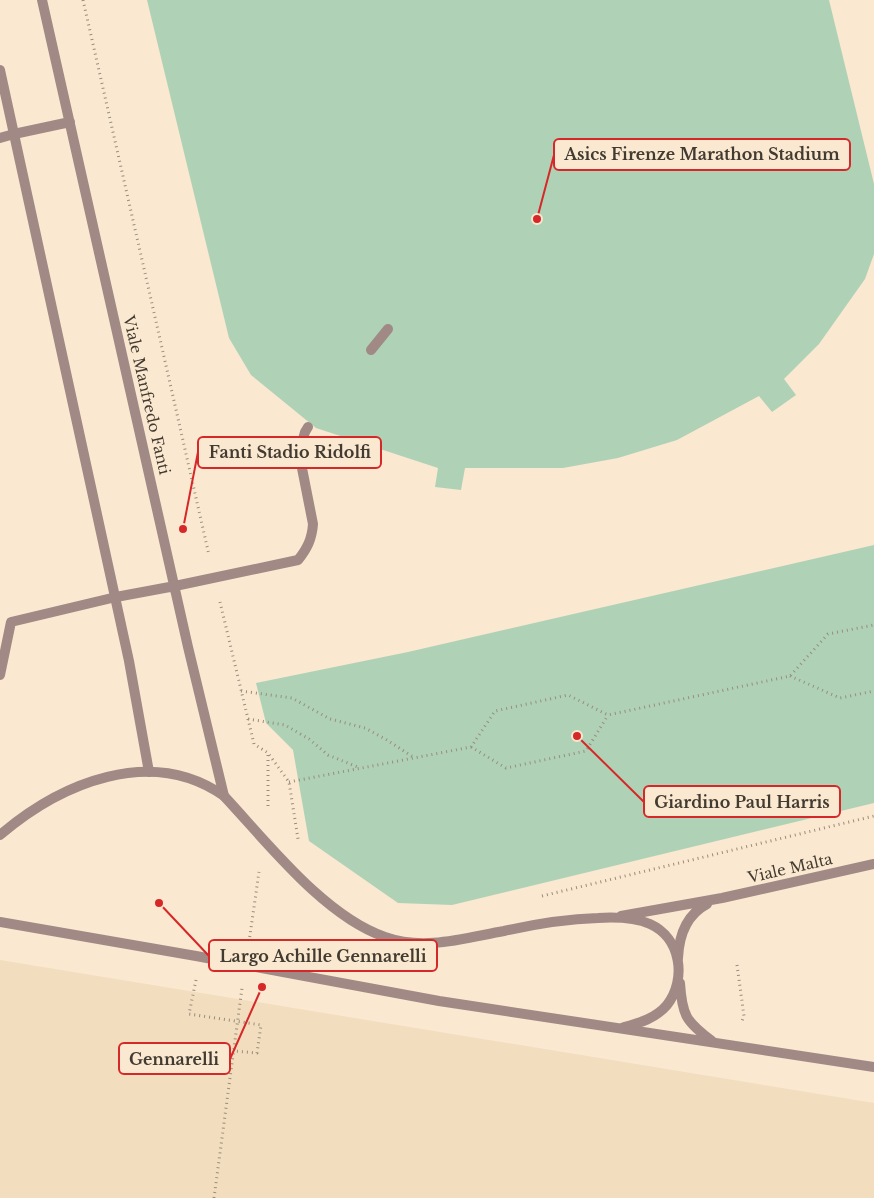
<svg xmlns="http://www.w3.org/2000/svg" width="874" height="1198" font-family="'Libre Baskerville',serif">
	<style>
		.built { fill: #f2ddbe }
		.green { fill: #afd2b6 }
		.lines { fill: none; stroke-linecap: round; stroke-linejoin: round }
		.path { stroke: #998d7c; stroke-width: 3; stroke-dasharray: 1 4; stroke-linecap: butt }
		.service { stroke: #a18985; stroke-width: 10 }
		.minor { stroke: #a18985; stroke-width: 10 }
		.tertiary { stroke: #a18985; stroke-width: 10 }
		.labels { text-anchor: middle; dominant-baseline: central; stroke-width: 4; stroke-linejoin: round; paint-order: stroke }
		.street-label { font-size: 15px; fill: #423b31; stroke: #fae8d0 }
		.leader { fill: none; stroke: #d62828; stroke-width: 2 }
		.callout-dot { fill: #d62828; stroke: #fae8d0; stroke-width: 2 }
		.callout { fill: #fae8d0; stroke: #d62828; stroke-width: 2 }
		.callout-label { font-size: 16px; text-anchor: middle; font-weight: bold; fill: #423b31 }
	</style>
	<rect width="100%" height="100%" fill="#fae8d0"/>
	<!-- built -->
	<path class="built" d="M0 960 874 1103V1198H0Z"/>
	<!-- green -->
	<path class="green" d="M147 0H829L874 184V254L865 279 819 344 784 379 796 395 772 412 759 396 677 440 618 458 563 468H465L461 490 435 487 438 468 316 428 251 375 229 338Z
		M874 545V803L452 905 398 903 309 841 293 750 266 723 256 683 408 652Z"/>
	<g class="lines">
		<!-- path -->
		<path class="path" d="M83 0 209 555
			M220 602 254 744 268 753 289 782 298 839
			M790 676 840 698 874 691
			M241 691 292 698 330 719 365 728 387 740 413 757
			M248 719 285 725 309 739 328 755 360 768
			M471 747 506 768 586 751 608 715
			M289 782 471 747 495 711 568 695 608 715 790 676 828 634 874 625
			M268 806V753
			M542 896 874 816
			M249 942 259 872
			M737 965 744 1016 742 1021
			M196 980 189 1014 261 1025 257 1053 234 1051
			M214 1198 242 988"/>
		<!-- service -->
		<path class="service" d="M0 138 14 134
			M371 350 388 329
			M175 586 298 560C307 549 312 539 313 524L299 453 305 432 308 427
			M0 675 11 622 116 597"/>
		<!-- minor -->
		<path class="minor" d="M42 0 188 647 224 796
			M0 70 129 661 149 772
			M14 134 70 122
			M116 597 175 586
			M621 916 722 898 874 864
			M678 958C679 936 686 915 707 904"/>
		<!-- tertiary -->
		<path class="tertiary" d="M0 835C61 783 151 745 224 796 267 842 324 916 385 937 424 951 465 938 504 931 535 924 566 919 598 918 615 917 634 917 650 924 681 938 687 979 667 1005 656 1018 640 1023 624 1027
			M0 922 196 956 439 1001 874 1067
			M680 983C682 1015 686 1022 712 1041"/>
	</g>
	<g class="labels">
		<!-- street labels -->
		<g class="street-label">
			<text transform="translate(147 395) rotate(77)">Viale Manfredo Fanti</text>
			<text transform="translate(790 868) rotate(-13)">Viale Malta</text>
		</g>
	</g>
	<!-- callouts -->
	<path class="leader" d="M537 219L554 155M183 529L198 452M577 736L644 802M159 903L209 956M262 987L230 1059"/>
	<g class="callout-dot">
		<circle cx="537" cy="219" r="5"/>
		<circle cx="183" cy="529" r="5"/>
		<circle cx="577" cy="736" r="5"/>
		<circle cx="159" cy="903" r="5"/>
		<circle cx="262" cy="987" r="5"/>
	</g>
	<g class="callout">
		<rect x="554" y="139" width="296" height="31" rx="5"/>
		<rect x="198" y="437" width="183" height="31" rx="5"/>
		<rect x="644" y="786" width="196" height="31" rx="5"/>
		<rect x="209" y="940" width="228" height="31" rx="5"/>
		<rect x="119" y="1043" width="111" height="31" rx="5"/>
	</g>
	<g class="callout-label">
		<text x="702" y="160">Asics Firenze Marathon Stadium</text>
		<text x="290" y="458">Fanti Stadio Ridolfi</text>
		<text x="742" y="808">Giardino Paul Harris</text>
		<text x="323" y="962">Largo Achille Gennarelli</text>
		<text x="174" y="1065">Gennarelli</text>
	</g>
</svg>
